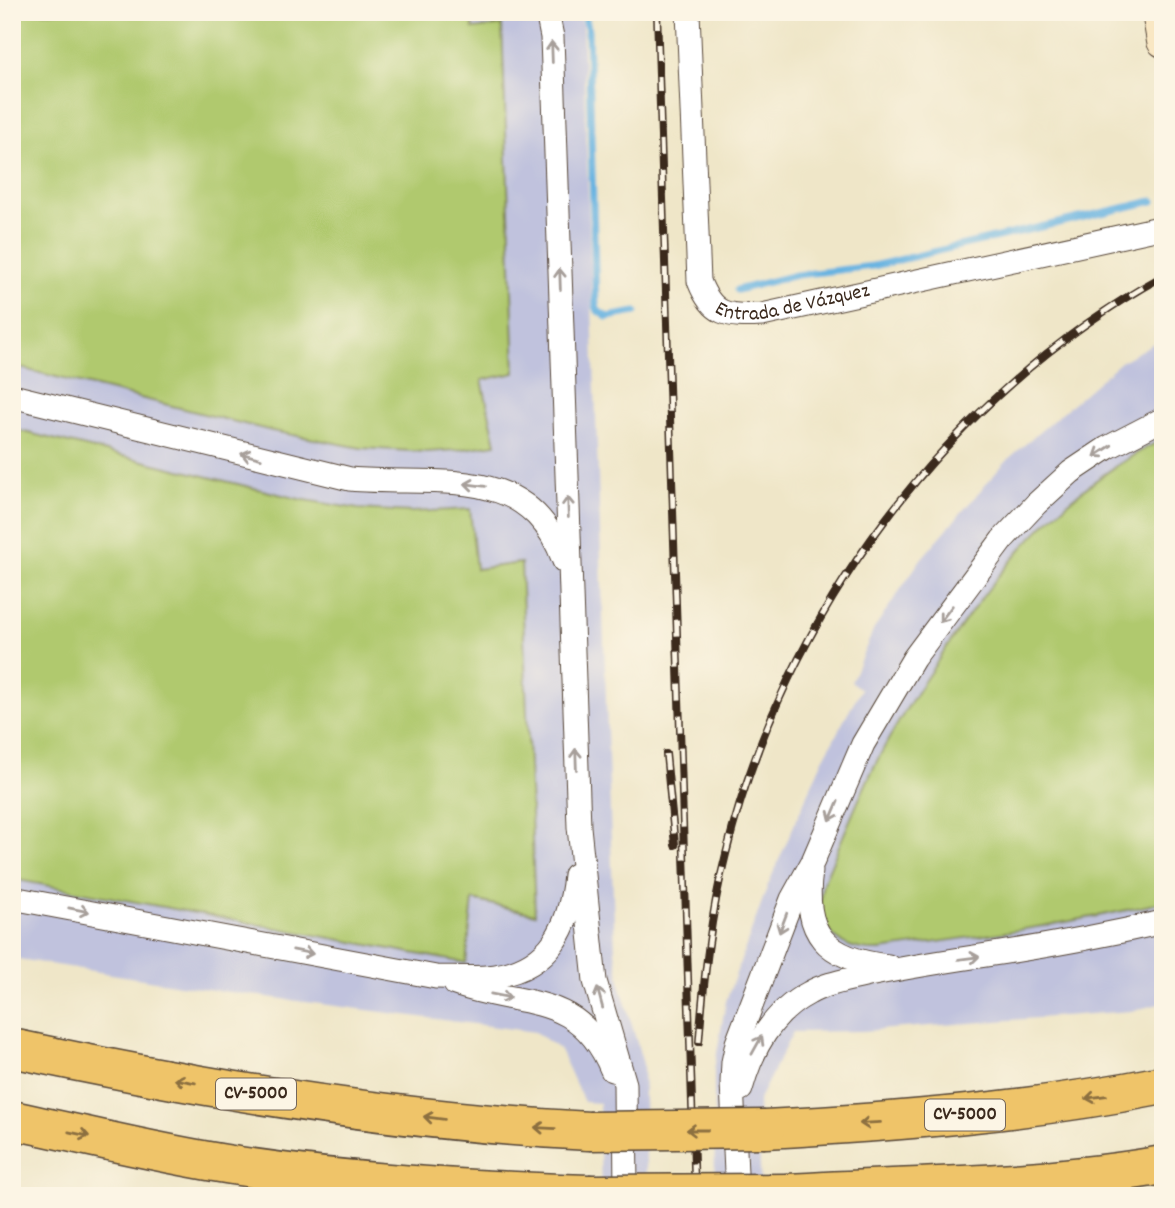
<svg xmlns="http://www.w3.org/2000/svg" width="1175" height="1208" font-family="Dekko,sans-serif">
	<style>
		.industrial { fill: #c0c2dd }
		.green { fill: #b0c96e; stroke: #767a46; stroke-width: 2 }
		.lines { fill: none; stroke-linecap: round; stroke-linejoin: round }
		.stream { stroke: #68b3e1; stroke-width: 7 }
		.street-casing { stroke: #564638; stroke-width: 25 }
		.secondary-casing { stroke: #564638; stroke-width: 34 }
		.highway-casing { stroke: #564638; stroke-width: 41 }
		.street { stroke: #fff; stroke-width: 23 }
		.secondary { stroke: #f9e7c3; stroke-width: 32 }
		.highway { stroke: #efc469; stroke-width: 38 }
		.rail-casing { stroke: #3b2a1e; stroke-width: 8 }
		.rail { stroke: #fcf5e5; stroke-width: 5; stroke-dasharray: 16; stroke-linecap: butt }
		.highway-bridge-casing { stroke: #564638; stroke-width: 41; stroke-linecap: butt }
		.highway-bridge { stroke: #efc469; stroke-width: 38 }
		.oneway { stroke: #a79f9a }
		.oneway2 { stroke: #8c6f40 }
		.labels { text-anchor: middle; dominant-baseline: central; stroke-width: 7; stroke-linejoin: round; paint-order: stroke }
		.shield { fill: #fcf5e5; stroke: #75675a; stroke-width: 2 }
		.shield-label { font-size: 19px; font-weight: bold; fill: #3b2a1e }
		.street-label { font-size: 21px; fill: #3b2a1e; stroke: #fcf5e5 }
	</style>
	<rect width="100%" height="100%" fill="#fcf5e5"/>
	<filter id="ink" filterUnits="userSpaceOnUse"><feTurbulence type="fractalNoise" baseFrequency=".0143" numOctaves="2"/><feDisplacementMap in="SourceGraphic" scale="14" xChannelSelector="R" yChannelSelector="G"/><feConvolveMatrix kernelMatrix="1 2 1 2 8 2 1 2 1" color-interpolation-filters="sRGB"/></filter>
	<filter id="wash" filterUnits="userSpaceOnUse"><feTurbulence type="fractalNoise" baseFrequency=".00686" numOctaves="4" result="noise"/><feDisplacementMap in="SourceGraphic" scale="28" xChannelSelector="R" yChannelSelector="G"/><feGaussianBlur stdDeviation="1.57" result="paint"/><feColorMatrix in="noise" values="0 0 0 0 0 0 0 0 0 0 0 0 0 0 0 0 0 1.4 0 .05"/><feComposite in="paint" operator="in"/></filter>
	<g filter="url(#wash)">
		<rect width="100%" height="100%" fill="#efe6c8"/>
		<!-- industrial -->
		<path class="industrial" d="M12 12H579L582 24 615 951 621 987 643 1064 647 1196H601L599 1103 584 1102 560 1050 535 1032 192 987 12 958Z
			M1163 338V1003L1131 1011 863 1031 793 1032 758 1101 761 1196H715L714 1070 726 1001 768 885 822 761 861 689 851 682 874 629 921 559 1007 460 1122 361Z"/>
		<!-- green -->
		<path class="green" d="M12 12H471L473 29 502 25 515 373 482 380 496 444 457 450 427 452 361 448 272 431 12 366Z
			M12 429 299 499 358 509 412 512 470 509 476 569 521 563 535 914 473 900 466 963 12 879Z
			M1163 439V902C1070 924 975 937 880 950 837 952 812 926 823 883 841 843 857 800 877 761 894 727 914 696 935 665 997 570 1059 491 1163 439Z"/>
		<g class="lines">
			<!-- stream -->
			<path class="stream" d="M584 12 588 30 596 305 598 311 607 317 636 312
				M737 290 796 275 873 266 1153 201"/>
		</g>
	</g>
	<g filter="url(#ink)">
		<g class="lines">
			<defs>
				<g id="street">
					<path d="M547 12 552 37 579 827 595 981 625 1084 626 1196"/>
					<path id="s1" d="M688 12 699 281C712 315 727 317 762 315L1155 229 1163 225"/>
					<path d="M12 396 350 479C435 487 528 460 564 561"/>
					<path d="M811 871C802 934 826 959 888 966"/>
					<path d="M12 898 436 977C455 977 476 979 495 976 551 967 570 927 575 875"/>
					<path d="M455 984C522 1008 579 990 612 1070"/>
					<path d="M741 1089C752 1049 771 1013 809 993 825 984 843 981 860 977 900 968 940 962 980 956 1042 947 1102 936 1163 922"/>
					<path d="M737 1196 732 1082 733 1062 737 1043 792 899 813 861 863 744 914 658 1002 540 1036 504 1071 472 1107 448 1163 419"/>
				</g>
				<path id="secondary" d="M1158 12 1163 41"/>
				<path id="highway" d="M12 1048C202 1089 395 1121 589 1131
					M12 1120C85 1135 159 1154 232 1165 350 1183 469 1190 589 1194
					M765 1129C899 1122 1031 1111 1163 1085
					M788 1193C913 1185 1039 1187 1163 1165"/>
			</defs>
			<!-- street casing -->
			<use href="#street" class="street-casing"/>
			<!-- secondary casing -->
			<use href="#secondary" class="secondary-casing"/>
			<!-- highway casing -->
			<use href="#highway" class="highway-casing"/>
			<!-- street -->
			<use href="#street" class="street"/>
			<!-- secondary -->
			<use href="#secondary" class="secondary"/>
			<!-- highway -->
			<use href="#highway" class="highway"/>
			<defs>
				<path id="rail" d="M657 12 695 1196
					M666 754 675 845
					M699 1042C704 979 710 916 726 854 784 615 947 395 1163 276"/>
			</defs>
			<!-- rail casing -->
			<use href="#rail" class="rail-casing"/>
			<!-- rail -->
			<use href="#rail" class="rail"/>
			<defs>
				<path id="highway-bridge" d="M589 1131 765 1129
					M589 1194 788 1193"/>
			</defs>
			<!-- highway-bridge casing -->
			<use href="#highway-bridge" class="highway-bridge-casing"/>
			<!-- highway-bridge -->
			<use href="#highway-bridge" class="highway-bridge"/>
		</g>
		<!-- one-way arrows -->
		<defs><path id="oneway-shaft" d="M-6 0H5M1.5-3L5.5 0L1.5 3" fill="none" stroke-width="1.6" stroke-linecap="round" stroke-linejoin="round" transform="scale(1.75)"/></defs>
		<g class="oneway">
			<use href="#oneway-shaft" transform="translate(552 52) rotate(-92)"/>
			<use href="#oneway-shaft" transform="translate(560 279) rotate(-92)"/>
			<use href="#oneway-shaft" transform="translate(1103 451) rotate(147)"/>
			<use href="#oneway-shaft" transform="translate(251 456) rotate(-166)"/>
			<use href="#oneway-shaft" transform="translate(475 485) rotate(-173)"/>
			<use href="#oneway-shaft" transform="translate(568 507) rotate(-92)"/>
			<use href="#oneway-shaft" transform="translate(946 614) rotate(127)"/>
			<use href="#oneway-shaft" transform="translate(576 759) rotate(-92)"/>
			<use href="#oneway-shaft" transform="translate(834 811) rotate(113)"/>
			<use href="#oneway-shaft" transform="translate(79 910) rotate(11)"/>
			<use href="#oneway-shaft" transform="translate(783 923) rotate(111)"/>
			<use href="#oneway-shaft" transform="translate(303 952) rotate(11)"/>
			<use href="#oneway-shaft" transform="translate(969 958) rotate(-8)"/>
			<use href="#oneway-shaft" transform="translate(501 996) rotate(11)"/>
			<use href="#oneway-shaft" transform="translate(600 998) rotate(-105)"/>
			<use href="#oneway-shaft" transform="translate(757 1045) rotate(-61)"/>
		</g>
		<g class="oneway2">
			<use href="#oneway-shaft" transform="translate(185 1081) rotate(-170)"/>
			<use href="#oneway-shaft" transform="translate(1096 1097) rotate(172)"/>
			<use href="#oneway-shaft" transform="translate(434 1118) rotate(-173)"/>
			<use href="#oneway-shaft" transform="translate(870 1123) rotate(177)"/>
			<use href="#oneway-shaft" transform="translate(545 1128) rotate(-177)"/>
			<use href="#oneway-shaft" transform="translate(697 1130) rotate(180)"/>
			<use href="#oneway-shaft" transform="translate(79 1134) rotate(12)"/>
		</g>
	</g>
	<g class="labels">
		<!-- shield labels -->
		<g class="shield">
			<rect x="216" y="1078.5" width="80" height="31" rx="5"/>
			<rect x="925" y="1099.5" width="80" height="31" rx="5"/>
		</g>
		<g class="shield-label">
			<text x="256" y="1094">CV-5000</text>
			<text x="965" y="1115">CV-5000</text>
		</g>
		<!-- street labels -->
		<g class="street-label">
			<text stroke="none"><textPath href="#s1" startOffset="380">Entrada de Vázquez</textPath></text>
		</g>
	</g>
	<!-- margin -->
	<rect width="1175" height="1208" fill="none" stroke="#fcf5e5" stroke-width="42"/>
</svg>
